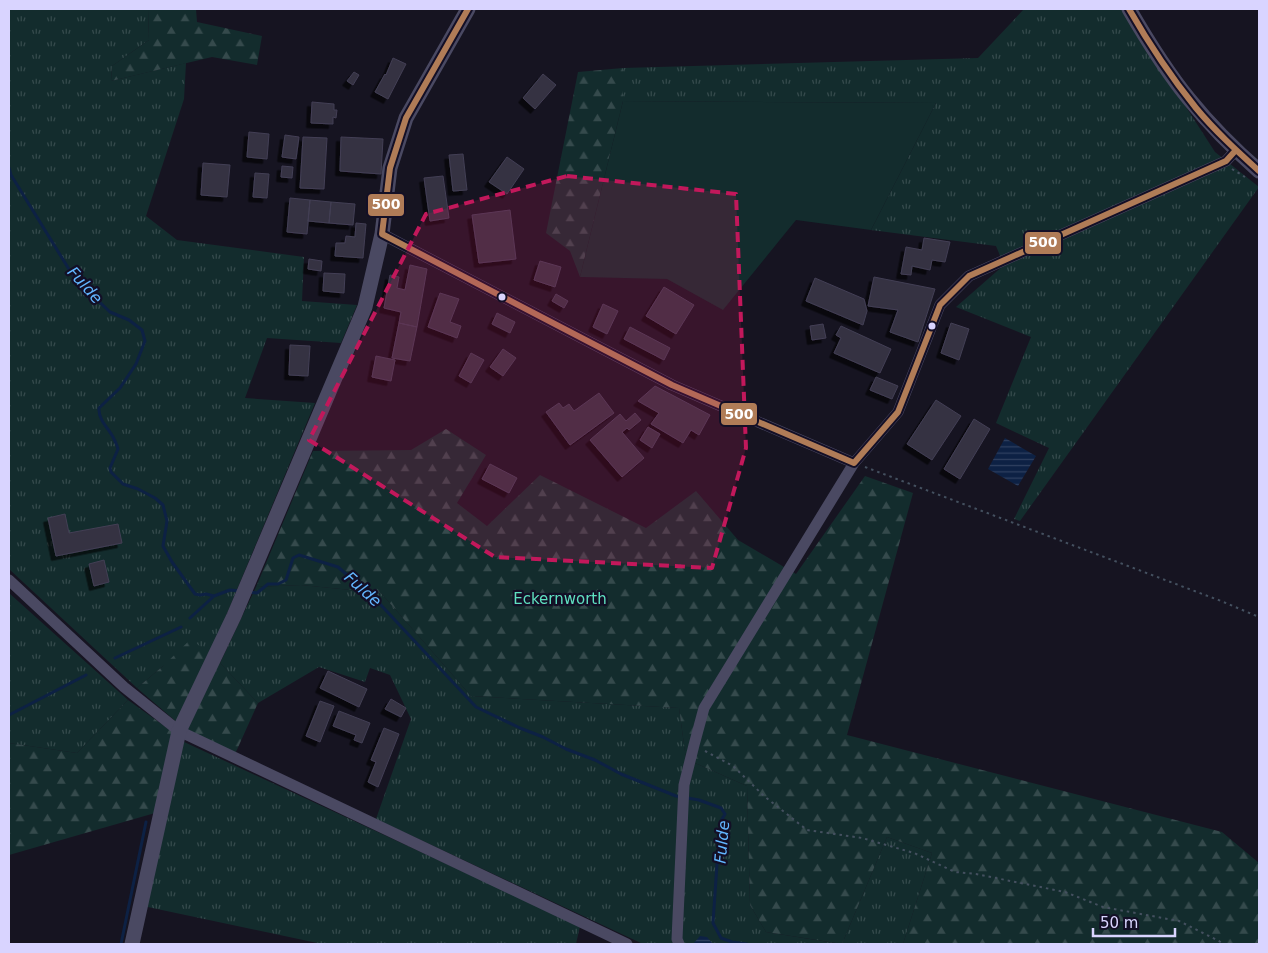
<svg xmlns="http://www.w3.org/2000/svg" width="1268" height="953" font-family="'DejaVu Sans',sans-serif">
	<style>
		.grass { fill: url(#grass-tufts) }
		.forest { fill: url(#forest-firs) }
		.pitch { fill: #132c2d }
		.water { fill: url(#water-rules) }
		.lines { fill: none; stroke-linecap: round; stroke-linejoin: round }
		.stream { stroke: #0d2144; stroke-width: 3 }
		.building { fill: #343243; stroke: #433f54; filter: url(#shadow) }
		.path { stroke: #44505f; stroke-width: 2; stroke-dasharray: 2.5 4; stroke-linecap: butt }
		.minor { stroke: #4a4962; stroke-width: 11 }
		.tertiary { stroke: #4a4962; stroke-width: 15 }
		.bus-1-casing { stroke: #130f26; stroke-width: 10 }
		.bus-1 { stroke: #b07c57; stroke-width: 6 }
		.marked { fill: #c2185b; fill-opacity: 0.2; stroke: #c2185b; stroke-width: 4; stroke-dasharray: 10 6; stroke-linejoin: round }
		.bus-dot { fill: #d9d4ff; stroke: #130f26; stroke-width: 2 }
		.labels { text-anchor: middle; dominant-baseline: central; stroke-width: 4.5; stroke-linejoin: round; paint-order: stroke }
		.park-label { font-size: 15px; fill: #5fe0c0; stroke: #130f26 }
		.water-label { font-size: 16px; font-style: italic; fill: #62b6ff; stroke: #130f26 }
		.line-badge { stroke: #130f26; stroke-width: 2 }
		.badge-label { font-size: 14px; text-anchor: middle; font-weight: bold; fill: #fff }
	</style>
	<defs>
		<pattern id="grass-tufts" width="24" height="20" patternUnits="userSpaceOnUse" patternTransform="scale(1.25)"><rect width="24" height="20" fill="#132c2d"/><path d="M3 7l-1-3M5 7V3M7 7l1-3M15 17l-1-3M17 17v-4M19 17l1-3" fill="none" stroke="#354a4c"/></pattern>
		<pattern id="forest-firs" width="22" height="20" patternUnits="userSpaceOnUse" patternTransform="scale(1.25)"><rect width="22" height="20" fill="#132c2d"/><path d="M5 1l3.5 6h-7zM16 11l3.5 6h-7z" fill="#354a4c"/></pattern>
		<pattern id="water-rules" width="6" height="5" patternUnits="userSpaceOnUse" patternTransform="scale(1.25)"><rect width="6" height="5" fill="#0d2144"/><path d="M0 2.5h6" fill="none" stroke="#304060"/></pattern>
		<filter id="shadow"><feDropShadow dx="-4.5" dy="4.5" stdDeviation="0" flood-color="#0009"/></filter>
	</defs>
	<rect width="100%" height="100%" fill="#161421"/>
	<!-- grass -->
	<path class="grass" d="M9 9H148L149 40 112 66 111 81 186 63 184 99 146 216 177 240 304 257 302 301 357 305 341 343 267 338 245 398 315 403 210 654 163 666 137 688 9 569Z
		M1024 9H1123L1215 152 1259 187 1020 521 1014 519 1049 448 996 423 1031 337 956 307 1004 265 996 246 871 230 936 103 623 101V68L978 58Z
		M301 585 381 593 471 696 679 708 686 759 747 786 750 905 766 932 841 944H643L376 819 411 719 390 675 370 668 365 682 319 667 258 703 220 663 256 587Z
		M9 593 128 700 77 753 9 743Z
		M182 741 580 926 576 944H322L143 906Z
		M887 837 932 853 903 944H842Z"/>
	<!-- forest -->
	<path class="forest" d="M148 9H196L197 22 262 36 257 65 212 57 111 81 112 66 149 40Z
		M623 68V101L580 277 570 251 546 233 578 72Z
		M446 429 486 455 457 503 487 526 540 475 646 528 696 491 738 540 796 574 865 476 913 493 847 735 1222 832 1259 863V944H903L932 853 887 837 842 944 766 932 750 905 747 786 686 759 679 708 471 696 381 593 301 585 256 587 313 451 411 450Z
		M191 639 220 663 258 703 235 754 186 730 137 688 163 666Z
		M128 700 174 733 155 813 9 855V743L77 753Z"/>
	<!-- pitch -->
	<path class="pitch" d="M623 101 936 103 871 230 796 220 723 310 667 279 580 277Z"/>
	<!-- water -->
	<path class="water" d="M1005 438 1036 456 1018 486 988 469Z
		M700 936 707 937 713 944H693Z"/>
	<g class="lines">
		<!-- stream -->
		<path class="stream" d="M9 168 11 175 75 279 110 312 129 320 142 330 145 341 136 364 120 388 99 408C98 419 108 428 113 437 115 441 117 445 118 449L110 468 111 472 123 484 138 489 155 498 163 505 167 521 163 546 172 562 195 594 200 595 206 594 214 596 230 590 241 591
			M249 592 257 593 268 584H278L286 580 293 558 299 555 338 567 380 604 476 707 520 728 543 737 566 749 595 760 621 774 676 796 699 800 721 808 725 814 721 821 723 839 717 864 713 923 721 938 732 942 747 944
			M190 618 214 596
			M115 658 181 627
			M9 715 86 675
			M121 944 146 822"/>
	</g>
	<!-- building -->
	<path class="building" d="M393 58 406 64 388 99 375 92 385 74 386 75Z
		M354 72 359 75 353 85 347 81Z
		M543 74 556 85 535 109 523 98Z
		M312 102 334 104V110H337L336 118 333 117V124L311 123Z
		M249 132 269 134 267 159 247 157Z
		M285 135 299 137 296 159 282 157Z
		M303 137 327 138 324 189 300 188Z
		M341 137 383 139 381 174 340 171Z
		M463 154 467 190 453 191 449 155Z
		M507 157 524 169 507 194 489 182Z
		M203 163 230 165 227 197 201 195Z
		M282 166 293 167 292 178 281 177Z
		M255 173 269 174 267 198 253 197Z
		M443 176 449 218 430 221 424 178Z
		M290 198 310 200 307 234 287 232Z
		M310 200 331 202 329 223 308 221Z
		M331 202 355 204 353 225 329 223Z
		M510 210 516 259 479 263 472 215Z
		M356 223 366 224 363 258 335 256 336 243H345L346 236 355 237Z
		M924 238 950 242 945 262 932 260 930 270 912 266 911 275 901 274 906 247 922 250Z
		M309 259 322 261 321 271 308 269Z
		M540 261 561 267 555 287 534 280Z
		M410 265 427 269 417 327 399 323 401 312 384 308 390 275 399 277 397 288 405 290Z
		M324 273 345 274 344 293 323 291Z
		M874 277 935 289 918 342 890 332 898 310 868 306Z
		M815 278 864 299 867 311 863 325 806 301Z
		M664 287 694 305 676 334 646 316Z
		M440 293 459 299 450 322 461 326 457 338 428 327Z
		M556 294 568 301 564 308 552 301Z
		M603 304 618 311 607 334 593 327Z
		M497 313 515 322 510 333 492 324Z
		M399 323 417 327 410 361 392 358Z
		M951 323 969 329 959 360 941 353Z
		M823 324 826 338 812 340 810 326Z
		M841 326 891 349 880 373 834 353 841 338 836 335Z
		M630 327 670 348 664 360 624 339Z
		M290 345 310 346 308 376 289 375Z
		M503 349 516 358 503 376 490 367Z
		M471 353 484 360 471 383 459 376Z
		M376 356 395 360 391 381 372 377Z
		M876 377 898 386 892 399 870 390Z
		M655 386 710 415 699 435 691 430 683 443 651 424 659 413 638 401Z
		M599 393 614 413 570 445 546 412 559 403 563 408 569 404 574 411Z
		M936 400 961 416 932 460 907 444Z
		M635 413 641 420 629 430 627 428 622 432 644 458 622 477 590 440 620 414 626 421Z
		M974 419 990 429 960 479 944 469Z
		M648 427 660 434 652 448 640 440Z
		M490 464 517 478 509 493 482 479Z
		M65 514 69 533 118 524 122 543 56 556 48 518Z
		M104 560 109 582 94 586 89 564Z
		M328 671 367 689 359 707 320 688Z
		M391 699 406 708 401 717 385 709Z
		M320 701 334 706 320 742 306 736Z
		M339 711 370 723 362 743 354 740 356 735 333 726Z
		M384 728 399 734 378 787 368 782 376 762 371 760Z"/>
	<g class="lines">
		<!-- path -->
		<path class="path" d="M1232 169 1245 177
			M865 467 1221 601 1259 617
			M705 751 733 766 764 796 807 830 862 838 914 853 955 872 976 874 1065 892 1103 907 1179 921 1219 941 1223 944"/>
		<!-- minor -->
		<path class="minor" d="M382 234 672 385 854 463
			M9 580 124 687 179 731 627 944
			M679 944 677 939 684 785 694 745 704 708 854 463 898 412 940 305 969 276 1226 161 1236 150"/>
		<!-- tertiary -->
		<path class="tertiary" d="M1129 9C1147 40 1166 71 1189 99 1210 125 1234 149 1259 171
			M132 944 179 731 234 616 365 307 382 234 390 168 406 118 468 9"/>
		<defs>
			<path id="bus-1" d="M468 9 406 118 390 168 382 234 672 385 854 463 898 412 940 305 969 276 1226 161 1236 150
				M1129 9C1149 44 1171 77 1196 108 1215 131 1237 151 1259 171"/>
		</defs>
		<!-- bus-1 casing -->
		<use href="#bus-1" class="bus-1-casing"/>
		<!-- bus-1 -->
		<use href="#bus-1" class="bus-1"/>
	</g>
	<!-- marked area -->
	<path class="marked" d="M567 176 736 194 746 448 712 568 495 557 309 440 426 214Z"/>
	<!-- markers -->
	<g class="bus-dot">
		<circle cx="502" cy="297" r="4.5"/>
		<circle cx="932" cy="326" r="4.5"/>
	</g>
	<g class="labels">
		<!-- park labels -->
		<g class="park-label">
			<text x="560" y="599">Eckernworth</text>
		</g>
		<!-- water labels -->
		<g class="water-label">
			<text transform="translate(85 285) rotate(48)">Fulde</text>
			<text transform="translate(363 589) rotate(42)">Fulde</text>
			<text transform="translate(722 842) rotate(-85)">Fulde</text>
		</g>
	</g>
	<g class="line-badge">
		<rect x="367" y="193" width="38" height="24" rx="5" fill="#b07c57"/>
		<rect x="1024" y="231" width="38" height="24" rx="5" fill="#b07c57"/>
		<rect x="720" y="402" width="38" height="24" rx="5" fill="#b07c57"/>
	</g>
	<g class="badge-label">
		<text x="386" y="209">500</text>
		<text x="1043" y="247">500</text>
		<text x="739" y="419">500</text>
	</g>
	<!-- border -->
	<rect width="1268" height="953" fill="none" stroke="#d9d4ff" stroke-width="20"/>
	<!-- scale -->
	<path d="M1093 928v8h82v-8" fill="none" stroke="#d9d4ff" stroke-width="2.5"/>
	<text x="1100" y="928" font-size="15" fill="#d9d4ff" stroke="#130f26" stroke-width="4" paint-order="stroke">50 m</text>
</svg>
